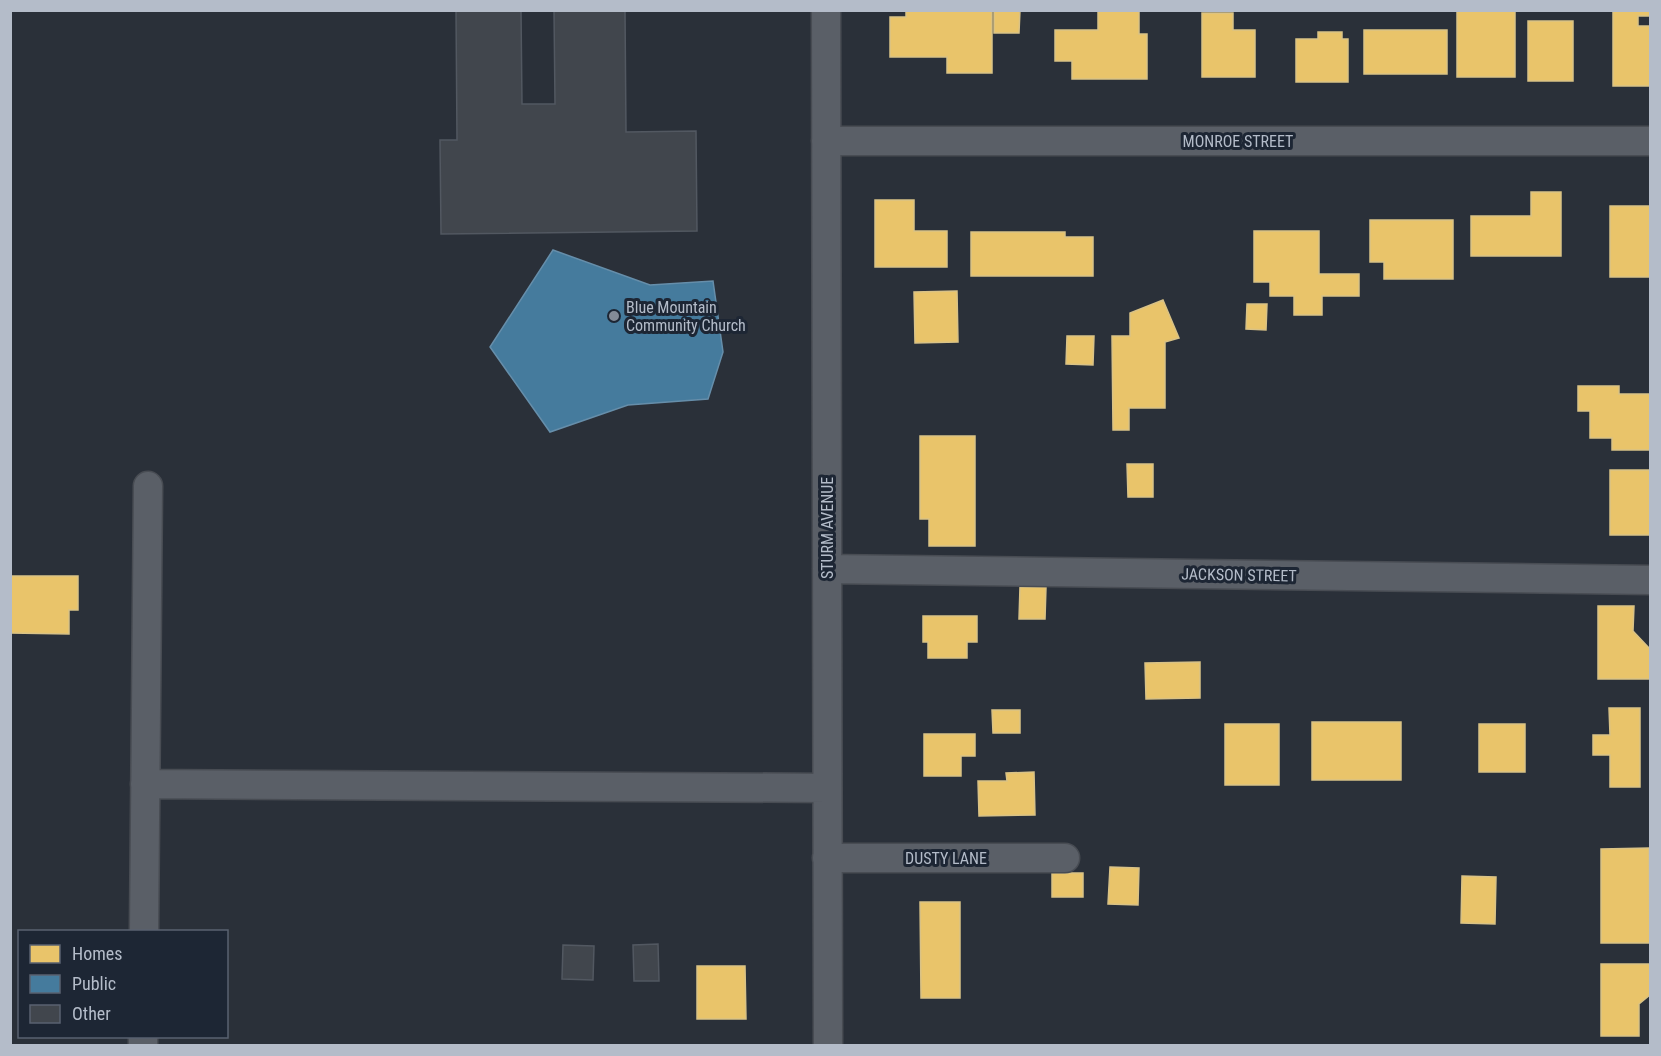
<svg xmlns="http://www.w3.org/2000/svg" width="1661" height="1056" font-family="'Roboto Condensed',sans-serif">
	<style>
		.homes { fill: #e9c46a; stroke: #d9c286; stroke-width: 1.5 }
		.public { fill: #457b9d; stroke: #668eaa; stroke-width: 1.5 }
		.building { fill: #41464d; stroke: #525861; stroke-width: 1.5 }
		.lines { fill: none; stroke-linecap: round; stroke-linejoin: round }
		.street-casing { stroke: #484c53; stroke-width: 31 }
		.street { stroke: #5a5f67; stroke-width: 28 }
		.poi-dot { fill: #848b97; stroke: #1d2634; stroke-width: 2 }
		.labels { text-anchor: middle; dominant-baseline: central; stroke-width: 6; stroke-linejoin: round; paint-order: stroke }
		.street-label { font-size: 16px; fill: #b4bcc9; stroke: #1d2634 }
		.poi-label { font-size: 16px; fill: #b4bcc9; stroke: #1d2634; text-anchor: start }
	</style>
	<rect width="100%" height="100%" fill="#2a3039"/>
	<!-- homes -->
	<path class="homes" d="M906 10H992V73H947V57H890V17H906Z
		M994 10H1020L1019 33H994Z
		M1098 10H1139V34H1147V79H1072V61H1055V30H1098Z
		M1457 10H1515V77H1457Z
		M1613 10H1650V16H1638V26H1650V86H1613Z
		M1202 13H1233V30H1255V77H1202Z
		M1528 21H1573V81H1528Z
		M1364 30H1447V74H1364Z
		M1318 32H1342V39H1348V82H1296V39H1318Z
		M1531 192H1561V256H1471V216H1531Z
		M875 200H914V231H947V267H875Z
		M1610 206H1650V277H1610Z
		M1370 220H1453V279H1384V262H1370Z
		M1254 231H1319V274H1359V296H1322V315H1294V296H1270V282H1254Z
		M971 232H1065V237H1093V276H971Z
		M957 291 958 342 915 343 914 292Z
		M1163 300 1179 338 1165 342V408H1129V430H1113L1112 336H1130V313Z
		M1247 304H1267L1266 330 1246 329Z
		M1067 336H1094L1093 365 1066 364Z
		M1578 386H1619V394H1650V450H1612V438H1590V411H1578Z
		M920 436H975V546H929V519H920Z
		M1127 464H1153V497H1128Z
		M1610 470H1650V535H1610Z
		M10 576H78V610H69V634L10 633Z
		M1020 587H1046L1045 619H1019Z
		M1598 606H1634L1633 631 1650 649V679H1598Z
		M923 616H977V642H967V658H928V642H923Z
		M1200 662V698L1146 699 1145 663Z
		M1609 708H1640V787H1610V755H1593V735H1610Z
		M992 710H1020V733H993Z
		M1312 722H1401V780H1312Z
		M1225 724H1279V785H1225Z
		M1479 724H1525V772H1479Z
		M924 734H975V756H961V776H924Z
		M1034 772 1035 815 979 816 978 781H1007L1006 773Z
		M1649 848 1650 943H1601V849Z
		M1110 867 1139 868 1138 905 1108 904Z
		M1052 873H1083V897H1052Z
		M1462 876 1496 877 1495 924 1461 923Z
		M920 902H960V998H921Z
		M1601 964H1650V995L1639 1004V1036H1601Z
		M697 966H745L746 1019H697Z"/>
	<!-- public -->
	<path class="public" d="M553 250 650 285 713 281 723 352 708 399 628 405 550 432 490 347Z"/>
	<!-- building -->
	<path class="building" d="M456 10H521L522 104H555L554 10H625L626 132 696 131 697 231 441 234 440 140H457Z
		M658 944 659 981H634L633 945Z
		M563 945 594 946 593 980 562 979Z"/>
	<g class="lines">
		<defs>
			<path id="street" d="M826 10 828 1046
				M826 141H1650
				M827 569 1650 580
				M145 784 827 788
				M827 858H1065
				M144 932 148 486
				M143 1046V1036"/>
		</defs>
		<!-- street casing -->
		<use href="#street" class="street-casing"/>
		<!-- street -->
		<use href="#street" class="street"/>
	</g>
	<!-- markers -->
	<circle class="poi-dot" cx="614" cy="316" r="6"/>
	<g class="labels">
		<!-- street labels -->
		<g class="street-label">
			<text x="1238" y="141">MONROE STREET</text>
			<text transform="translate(827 528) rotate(-90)">STURM AVENUE</text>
			<text transform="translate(1239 575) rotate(1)">JACKSON STREET</text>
			<text x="946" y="858">DUSTY LANE</text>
		</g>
		<!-- poi labels -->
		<g class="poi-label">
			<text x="626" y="307">Blue Mountain<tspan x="626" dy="18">Community Church</tspan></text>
		</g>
	</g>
	<!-- border -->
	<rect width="1661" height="1056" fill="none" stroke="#b4bcc9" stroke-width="24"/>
	<!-- legend -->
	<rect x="18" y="930" width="210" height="108" fill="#1d2634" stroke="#596270" stroke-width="1.5"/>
	<rect x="30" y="945" width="30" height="18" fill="#e9c46a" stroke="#596270" stroke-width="1.5"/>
	<text x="72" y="960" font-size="18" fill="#b4bcc9">Homes</text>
	<rect x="30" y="975" width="30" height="18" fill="#457b9d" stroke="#596270" stroke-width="1.5"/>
	<text x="72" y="990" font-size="18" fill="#b4bcc9">Public</text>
	<rect x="30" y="1005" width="30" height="18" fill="#41464d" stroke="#596270" stroke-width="1.5"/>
	<text x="72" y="1020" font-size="18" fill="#b4bcc9">Other</text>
</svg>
